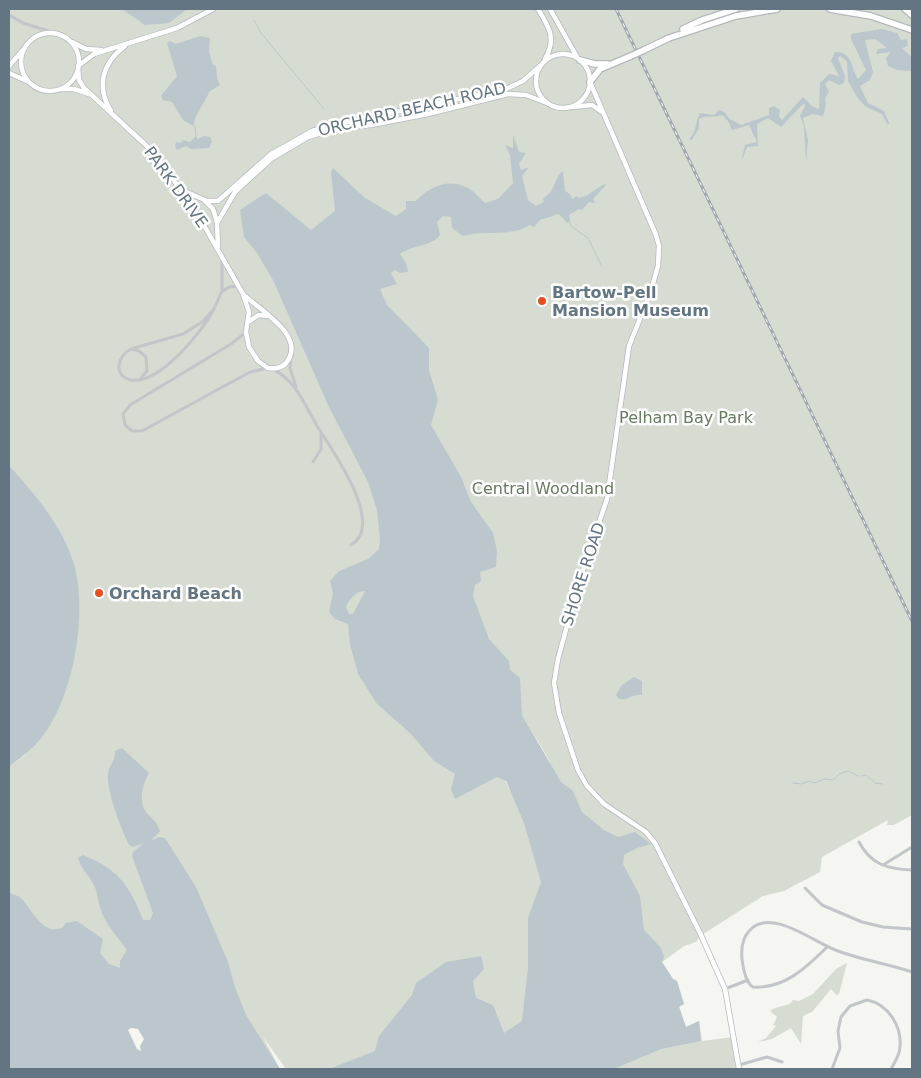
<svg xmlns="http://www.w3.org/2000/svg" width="921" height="1078" font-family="'DejaVu Sans',sans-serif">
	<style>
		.green { fill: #d6dcd2 }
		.water { fill: #bbc7cc; fill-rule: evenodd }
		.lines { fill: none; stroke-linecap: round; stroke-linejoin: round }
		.stream { stroke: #bbc7cc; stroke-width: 1 }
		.secondary-casing { stroke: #b4babe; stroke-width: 6 }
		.primary-casing { stroke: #b5b9bd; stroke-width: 6 }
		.highway-casing { stroke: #b5b8bb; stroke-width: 8 }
		.street { stroke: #c2c6c9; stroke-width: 3 }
		.secondary { stroke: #fff; stroke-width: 4.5 }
		.primary { stroke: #fff; stroke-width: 4.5 }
		.highway { stroke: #fff; stroke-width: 5.5 }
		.rail-casing { stroke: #a0a7ac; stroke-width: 3 }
		.rail { stroke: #fff; stroke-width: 1; stroke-dasharray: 4; stroke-linecap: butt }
		.highway-bridge-casing { stroke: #b5b8bb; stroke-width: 8; stroke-linecap: butt }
		.highway-bridge { stroke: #fff; stroke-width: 5.5 }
		.poi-dot { fill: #e54f21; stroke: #fff; stroke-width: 2 }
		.labels { text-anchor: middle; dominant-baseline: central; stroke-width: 5; stroke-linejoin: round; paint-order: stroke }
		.street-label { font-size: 16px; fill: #637582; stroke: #fff }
		.poi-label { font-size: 16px; font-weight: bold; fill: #637582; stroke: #fff; text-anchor: start }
		.park-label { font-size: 16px; fill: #677a62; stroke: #fff }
	</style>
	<rect width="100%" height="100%" fill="#f5f5f1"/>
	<!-- green -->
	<path class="green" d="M9 9H912V815L894 825H887L888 820 822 857 820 872 784 891 763 896 700 936 696 942 684 946 662 962 673 979 677 981 684 1004 679 1007 686 1027 699 1021 702 1041 733 1037 739 1069H614L636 1059 606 844 555 787 550 762 542 748 336 408 493 757 541 852 544 879 525 1069H286L263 1037 280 1069H243L230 1054 155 846 139 839 147 844 155 912 133 954 113 975 41 930 11 894 9 891V767L25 755 76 645 78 613 77 585 72 557 63 537 52 519 9 465Z
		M847 963 839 994 836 995 831 989 812 1012 803 1016 801 1044 791 1028 772 1039 758 1042 766 1038 776 1026 773 1025 777 1017 770 1011C777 1005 790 1007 793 1000L799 1001 813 994 836 969Z"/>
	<!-- water -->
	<path class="water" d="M122 9H187L169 23 145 25Z
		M882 29 897 33 901 40 907 39 908 46 902 48 912 57V71L897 70 888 66 886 58 891 52 876 54 878 49 887 48 875 39 865 40 873 72 870 80 860 86 868 103 884 111 889 123 888 125 882 114 866 107 857 97 848 81 847 61 840 56 838 58 845 76 844 83 839 85 829 80 825 84 829 92 825 98 826 105 823 116 813 114 803 118 808 140 806 162 804 126 800 116 805 106 804 103 781 127 768 118 757 124 758 146 747 147 741 162 745 145 757 142 749 125 732 130 728 121 722 115C714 118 706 115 699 119V128L692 140 689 139C697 132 695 122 700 113L714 115 719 110 723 111 730 119 741 125 769 115V108L774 106 780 110 779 117 782 120 803 97 813 107 819 109 820 83 829 74 839 76 831 61 835 52C853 51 851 69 858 79L866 70 851 39V34Z
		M200 36 210 38 209 51 213 65 216 66 217 78 220 85 209 92C205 104 194 113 194 126L183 120 172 102 163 100 161 96 177 76 167 43 170 41 176 44Z
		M513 135 519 152 526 153 519 164 521 170 529 167 522 176 528 200 536 206 544 202 543 199 551 192 559 174 563 171 565 191 570 194 572 199 577 196 578 198 586 196 604 184 606 185 593 199 595 203 589 202 582 210 579 209 569 215 570 221 567 223 559 214 540 220 534 227 530 225C510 238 484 229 463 236L452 228 451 217 443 216 437 222 440 235C433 246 412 245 400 254L406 263 408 272 400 273 395 270 391 273 397 284 380 289 387 305 429 348V370L438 400 431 425 461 477 471 502 493 533 497 551 496 567 480 572 481 581 475 585 473 596 489 639 509 661 510 670 520 678 522 715 561 782 573 791 582 812 604 830 618 837 635 832 651 844 637 848 624 855 623 864 640 896 644 930 661 948 664 957 662 962 673 979 677 981 684 1004 679 1007 686 1027 699 1021 701 1041 661 1049 614 1069H329L375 1051 379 1036 412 995 416 983 446 962 481 956 484 969 473 981 476 998 493 1005 504 1033 522 1021 528 968V918L541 882 524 823 506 781 497 777 455 799 451 789 455 774 434 761 411 734 377 704 358 674 350 644 348 624 335 619 329 612 333 593 330 581 339 571 368 559 379 549 380 539 377 510 368 482 329 407 273 280 257 253 244 237 240 210 266 193 311 230 335 211 331 172 333 168 365 198 396 216 406 209V201H416C428 188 447 178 466 187 473 190 479 198 485 203L498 199 513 183 510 155 505 145 513 148ZM365 591 353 614H349L346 607C348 600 357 590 365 591Z
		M196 136 198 139 204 136 210 137 212 141 209 148 191 149 186 146 177 150 175 146 176 142 181 143 182 140 190 142Z
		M9 465C33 493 58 520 71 555 90 605 75 695 42 737 33 749 20 758 9 767Z
		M634 677 642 681V695C634 693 627 701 619 699L616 695 622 685Z
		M122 748 149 773C143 783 138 801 146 812 153 821 155 818 160 831L151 841 159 837 165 838 196 887 228 962 235 987 246 1015 280 1069H9V891C12 896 17 894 22 899 33 911 42 935 62 928L66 923 77 921 103 939 100 953 109 964 120 968V961L127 950C118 937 104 923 100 907 97 899 98 893 94 885 89 875 80 868 78 858L83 855C118 869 130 886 143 920H150L153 913 132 856 133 852 144 843 133 847 129 845C122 831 103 784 109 769 112 762 115 760 115 751ZM131 1028 138 1029 144 1039 140 1046 141 1051 137 1049 128 1030Z"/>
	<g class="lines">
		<!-- stream -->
		<path class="stream" d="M254 20 261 33 324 109
			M195 126 196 136
			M569 222 572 227 588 238 602 267
			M861 776 866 775 875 783 882 784
			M793 783 801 784 809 781 815 783 825 779 833 780 839 774 848 771 858 776"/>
		<defs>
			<path id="secondary" d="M21 62a29 29 0 1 1 58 0a29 29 0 1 1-58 0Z
				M72 42 86 49 101 50
				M9 66 23 50
				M78 66 94 54 177 28 213 9
				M78 68 79 80 84 88 150 149 193 206 243 294 249 312 246 332 249 347 258 361 268 368C274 369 282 368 286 363 308 336 258 309 243 294
				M9 73 29 82
				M590 82 656 235 659 246 658 266 650 294 629 346 607 499 578 585 558 659 554 683 559 713 578 770 587 786 604 804 646 832 655 843 700 933 725 989 739 1069
				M62 89H74L89 94
				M572 107 592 105 602 112
				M111 111C96 87 102 63 125 46
				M182 190 207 201H218L271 154 312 131 342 123 506 89 523 81 541 65
				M205 201 213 209 217 222
				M218 247 217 223 235 192 271 159 308 137 337 128 371 125 428 114 508 94 526 95 547 103
				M248 322 259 315 269 316"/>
			<path id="primary" d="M538 9C549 27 557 39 545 59
				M550 9 577 57
				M536 81a27 27 0 1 1 54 0a27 27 0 1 1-54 0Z"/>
			<path id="highway" d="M830 9 871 16 912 30
				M905 9 912 15
				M683 29 702 20 736 9
				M666 39 736 16 777 9
				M644 50 669 38
				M580 60 595 64H608
				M590 82 600 69 631 56"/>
		</defs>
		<!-- secondary casing -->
		<use href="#secondary" class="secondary-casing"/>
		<!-- primary casing -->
		<use href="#primary" class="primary-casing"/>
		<!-- highway casing -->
		<use href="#highway" class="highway-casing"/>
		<!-- street -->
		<path class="street" d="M9 15 23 23 55 33
			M223 291 229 287 239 286
			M214 309 222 291V258
			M246 332 231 344 130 405 123 414 125 425 132 431H142L250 372 268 368
			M131 349 183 334 202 322 214 309C203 331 159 385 131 380 112 376 118 355 131 349L139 351 146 357 147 371 141 378
			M291 355 290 368 296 387
			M272 369C296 379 306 408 319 429 332 450 386 525 351 545
			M313 462 321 449V434
			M859 842C871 865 888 869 912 870
			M883 865 912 847
			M805 888 822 905 862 922 883 927 912 929
			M827 947C806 968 784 989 753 987 746 983 743 967 742 959 741 949 742 938 750 930 772 907 814 943 838 951 862 960 888 964 912 972
			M725 989 748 980
			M739 1065 767 1057 782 1062
			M832 1069 840 1048 838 1031 841 1017 850 1006 867 1000C888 1004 902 1026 900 1047 900 1055 894 1063 891 1069"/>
		<!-- secondary -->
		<use href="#secondary" class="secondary"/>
		<!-- primary -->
		<use href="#primary" class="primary"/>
		<!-- highway -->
		<use href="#highway" class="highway"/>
		<defs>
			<path id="rail" d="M616 9 912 621"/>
		</defs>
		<!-- rail casing -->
		<use href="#rail" class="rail-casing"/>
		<!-- rail -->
		<use href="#rail" class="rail"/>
		<defs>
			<path id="highway-bridge" d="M631 56 644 50"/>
		</defs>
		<!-- highway-bridge casing -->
		<use href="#highway-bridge" class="highway-bridge-casing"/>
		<!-- highway-bridge -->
		<use href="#highway-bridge" class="highway-bridge"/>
	</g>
	<!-- markers -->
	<g class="poi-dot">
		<circle cx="542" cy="301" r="5"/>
		<circle cx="99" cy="593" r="5"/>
	</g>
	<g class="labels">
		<!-- street labels -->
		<g class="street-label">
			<text transform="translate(412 109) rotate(-13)">ORCHARD BEACH ROAD</text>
			<text transform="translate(176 187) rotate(54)">PARK DRIVE</text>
			<text transform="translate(583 574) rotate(-72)">SHORE ROAD</text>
		</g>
		<!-- poi labels -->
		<g class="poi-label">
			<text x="552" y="292">Bartow-Pell<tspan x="552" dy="18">Mansion Museum</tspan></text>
			<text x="109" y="593">Orchard Beach</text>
		</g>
		<!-- park labels -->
		<g class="park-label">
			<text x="686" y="417">Pelham Bay Park</text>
			<text x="543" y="488">Central Woodland</text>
		</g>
	</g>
	<!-- border -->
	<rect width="921" height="1078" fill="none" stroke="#637582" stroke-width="20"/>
</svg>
